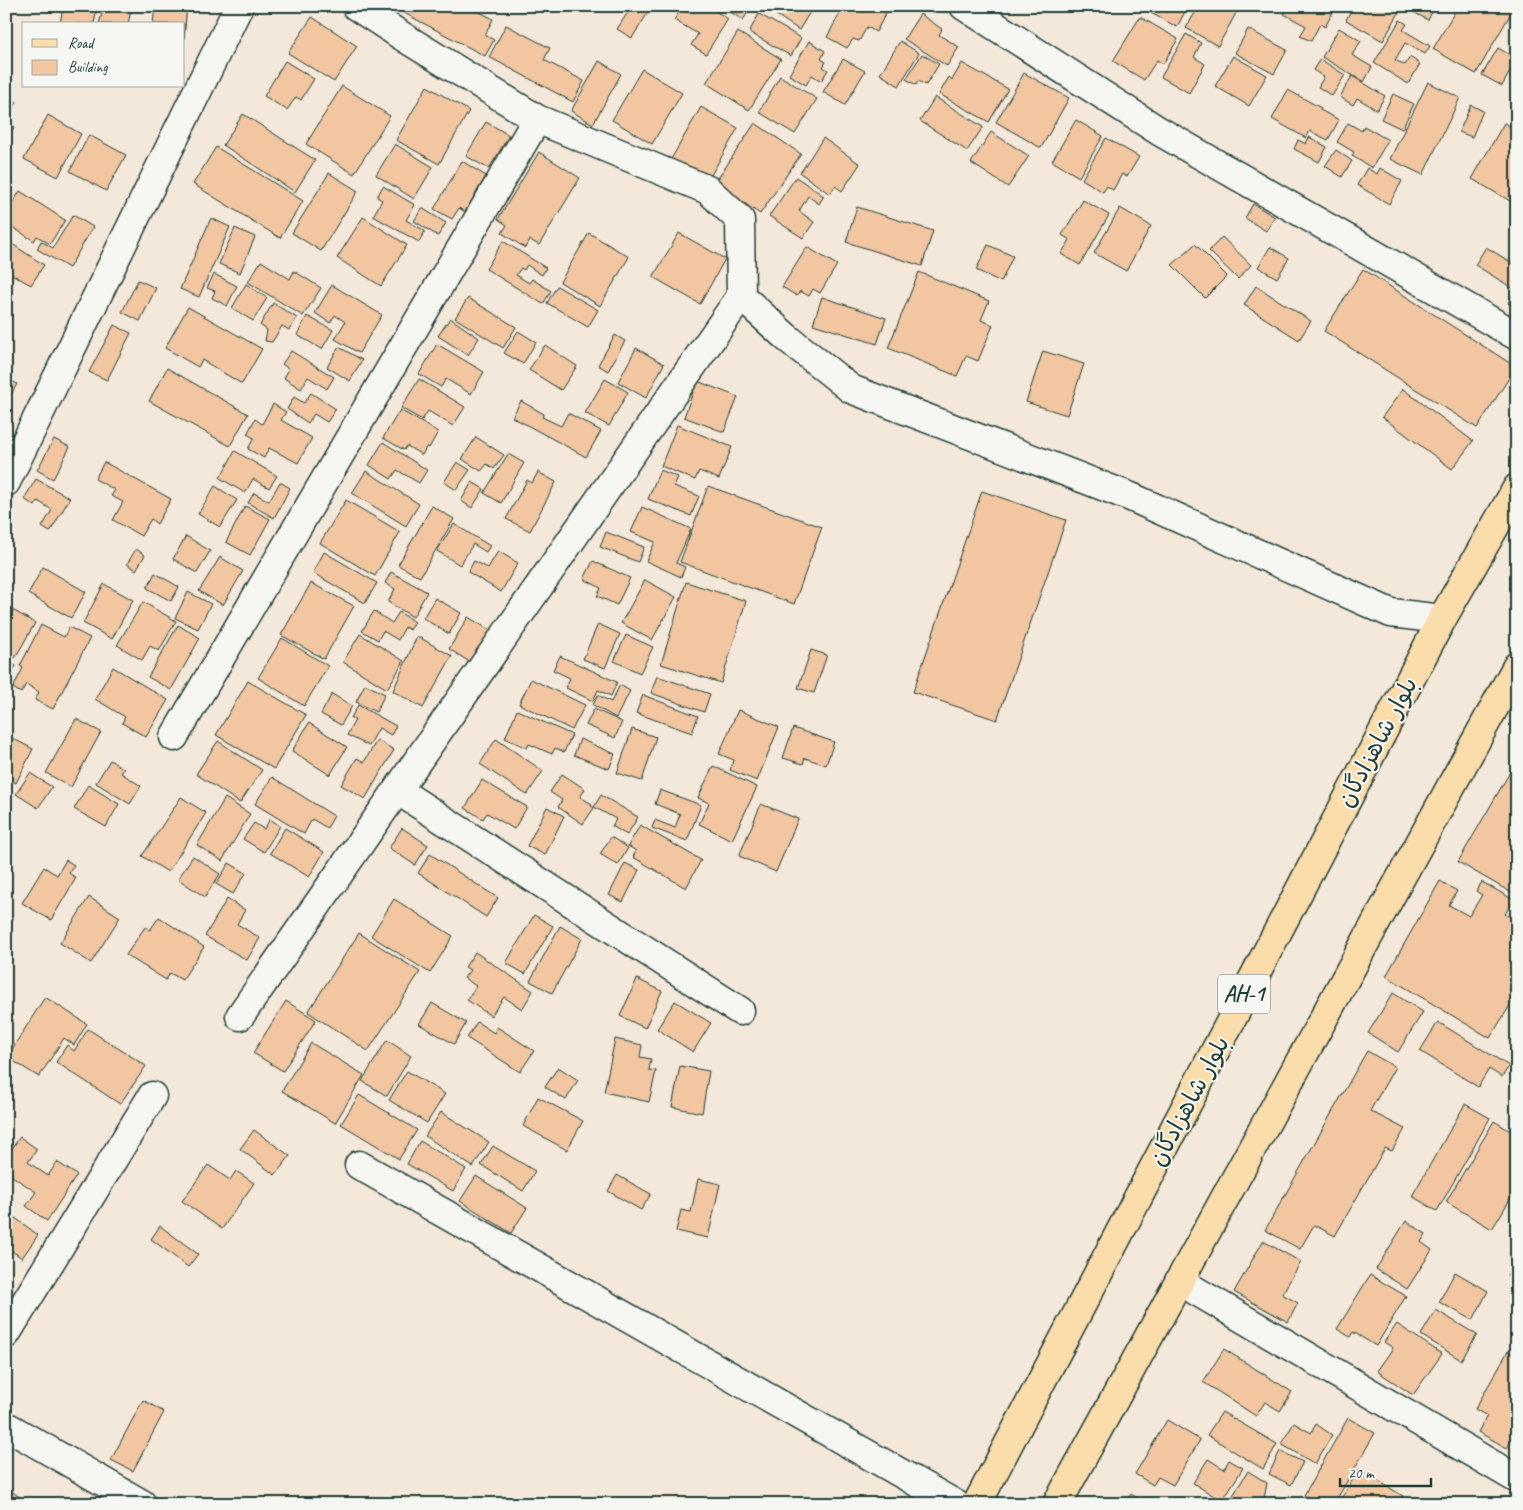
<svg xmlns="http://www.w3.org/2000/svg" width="1523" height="1510" font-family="Caveat,'Playpen Sans Arabic',sans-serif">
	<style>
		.building { fill: #f1c6a1; stroke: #1f3d34 }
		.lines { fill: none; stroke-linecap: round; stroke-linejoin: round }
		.street-casing { stroke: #1f3d34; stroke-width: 31 }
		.secondary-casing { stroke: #1f3d34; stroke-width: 31 }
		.primary-casing { stroke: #1f3d34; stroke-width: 31 }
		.street { stroke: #f6f6f2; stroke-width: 28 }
		.secondary { stroke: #f6f6f2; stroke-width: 28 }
		.primary { stroke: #fbdcab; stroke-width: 28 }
		.labels { text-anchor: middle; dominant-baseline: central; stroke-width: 4; stroke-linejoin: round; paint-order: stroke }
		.shield { fill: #f6f6f2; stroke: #60746d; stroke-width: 1 }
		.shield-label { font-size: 22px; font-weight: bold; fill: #1f3d34 }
		.street-label { font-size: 24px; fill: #1f3d34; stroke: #f6f6f2 }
	</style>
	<rect width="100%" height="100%" fill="#f4e8da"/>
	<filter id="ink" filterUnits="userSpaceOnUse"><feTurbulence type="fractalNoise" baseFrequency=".02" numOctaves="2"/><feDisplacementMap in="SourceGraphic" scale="10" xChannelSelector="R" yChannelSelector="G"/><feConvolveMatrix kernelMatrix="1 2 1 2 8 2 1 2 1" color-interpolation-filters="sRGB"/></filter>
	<g filter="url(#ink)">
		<!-- building -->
		<path class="building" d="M63 6H97L94 24H60Z
			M104 6H132L128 24H99Z
			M155 6H187L184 39V24H153Z
			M391 6H469L493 19 485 35 494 40 485 56Z
			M632 6H648L651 8 632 38 617 29Z
			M683 6H708L728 19 706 54 691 45 698 34 674 20Z
			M721 6H752L743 20Z
			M763 6H812L813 7 799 30Z
			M844 6H879L887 11 876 32 867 27 859 41 853 39 847 48 827 37Z
			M1147 6H1188L1177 27 1145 10Z
			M1199 6H1240L1218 46 1186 28Z
			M1289 6H1336L1325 27 1320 24 1311 41 1300 36 1306 26 1284 14Z
			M1353 6H1393L1400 11 1383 41 1346 20Z
			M1402 6H1435L1428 20Z
			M1458 6H1515L1476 74 1433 49Z
			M759 14 801 38 791 56 749 32Z
			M920 14 942 29 939 35 959 47 947 66 904 39Z
			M312 17 357 46 334 82 288 53Z
			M1140 17 1178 39 1163 64 1157 60 1144 80 1113 61Z
			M1400 20 1407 24 1403 30 1430 46 1425 54 1405 43 1395 60 1405 65 1410 57 1420 64 1408 84 1374 63Z
			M506 25 550 48 544 60 584 81 573 102 489 57Z
			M1339 28 1361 41 1352 55 1372 67 1364 82 1322 57Z
			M1248 29 1287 50 1274 74 1235 53Z
			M738 32 781 59 749 110 706 83Z
			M1186 34 1201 43 1194 57 1205 64 1189 93 1161 77Z
			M809 41 825 51 821 59 826 62 823 67 828 70 821 81 812 75 806 85 789 75Z
			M900 41 919 53 899 86 880 74Z
			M1498 48 1517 59 1502 86 1482 75Z
			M922 54 939 64 926 85 918 81 916 85 906 79Z
			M1233 56 1267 75 1249 106 1215 86Z
			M843 59 865 71 845 105 823 92Z
			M1320 59 1345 75 1332 96 1318 87 1324 77 1313 70Z
			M285 61 314 79 301 100 296 97 287 110 264 96Z
			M599 61 621 74 593 124 571 111Z
			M962 63 1008 89 989 122 939 94 949 77 952 80Z
			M642 69 682 93 652 144 612 120Z
			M1024 73 1069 98 1041 148 996 122Z
			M780 76 817 99 795 134 759 112Z
			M1352 76 1385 96 1377 110 1357 98 1353 105 1340 97Z
			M1428 82 1460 98 1423 175 1390 159Z
			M342 86 390 116 354 174 306 144Z
			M427 86 469 111 439 164 396 140Z
			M1288 90 1321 108 1320 110 1339 120 1328 140 1310 131 1306 138 1272 119Z
			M1393 94 1414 104 1402 129 1381 119Z
			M6 96 17 102 6 120Z
			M935 97 983 127 967 151 920 121Z
			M1471 105 1483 111 1472 137 1459 132Z
			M701 107 738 128 707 182 670 161Z
			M243 114 315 160 295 192 223 145Z
			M48 115 81 134 58 177 24 159Z
			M1076 120 1103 136 1079 177 1052 161Z
			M486 122 509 135 489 169 466 156Z
			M6 123 14 127 6 141Z
			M755 123 801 154 760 214 715 183Z
			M1348 123 1362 131 1364 126 1388 140 1372 168 1352 156 1354 152 1337 142Z
			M1504 123 1517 130V205L1472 179Z
			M991 132 1029 156 1008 187 971 163Z
			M89 135 126 155 106 191 70 171Z
			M1309 137 1327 147 1319 162 1294 149 1298 140 1306 144Z
			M823 138 860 164 842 191 835 186 830 194 800 173Z
			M1106 138 1139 157 1127 177 1122 174 1113 190 1107 186 1103 192 1082 179Z
			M395 144 433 167 414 199 376 175Z
			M216 147 303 201 280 238 193 184Z
			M1336 150 1352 161 1342 177 1325 166Z
			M539 152 580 178 539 245 530 240 525 248 502 233 507 225 498 219Z
			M462 161 486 176 465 212 459 208 452 219 434 209Z
			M1367 168 1377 174 1380 168 1402 181 1389 204 1357 185Z
			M329 173 358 191 321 251 292 233Z
			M796 177 824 196 819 204 808 196 799 211 814 222 803 238 769 216Z
			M383 186 415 205 406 220 425 231 419 242 373 216 382 200 377 197Z
			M20 191 65 220 50 244 37 236 34 241 6 223V213Z
			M1083 200 1109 215 1080 265 1061 254 1070 240 1062 235Z
			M1253 204 1275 217 1266 231 1245 218Z
			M857 207 933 231 922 266 846 242Z
			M422 208 446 223 438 236 414 221Z
			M1120 208 1151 226 1126 271 1094 253Z
			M73 215 93 227 69 268 37 249 41 241 53 248Z
			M363 217 407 245 381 286 337 258Z
			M211 218 230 227 199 297 180 289Z
			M235 228 255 237 240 273 219 264Z
			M589 233 629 257 600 306 560 282Z
			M679 233 725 259 700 304 653 277Z
			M1222 237 1251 265 1238 279 1209 251Z
			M6 240 44 265 31 285 6 271Z
			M503 241 546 268 542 275 527 265 524 270 521 268 516 275 529 283 532 279 551 291 543 304 486 269Z
			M1195 244 1227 276 1205 298 1172 265Z
			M988 245 1013 256 1001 282 976 270Z
			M807 247 837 265 820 293 813 289 809 296 800 291 797 296 782 287Z
			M1270 247 1289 258 1277 278 1258 267Z
			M1486 247 1517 266V285L1514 289 1475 265Z
			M261 261 290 279 294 271 321 288 303 316 248 282Z
			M1363 269 1516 367 1477 428 1324 331Z
			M919 272 989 301 981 320 993 325 978 361 966 356 957 376 888 348Z
			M214 274 237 286 227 306 212 298 215 291 207 288Z
			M138 280 156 288 140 321 122 312Z
			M246 284 267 298 253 321 232 308Z
			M332 285 382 315 359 353 335 339 345 322 335 315 330 323 315 313Z
			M557 286 598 310 588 327 547 303Z
			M1256 286 1311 321 1299 340 1244 305Z
			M1516 288H1517V308L1508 303Z
			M822 297 886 318 877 344 813 324Z
			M468 298 516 327 503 348 455 318Z
			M273 303 297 318 289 330 282 326 272 342 265 341 267 330 260 325Z
			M188 307 262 349 242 384 202 360 198 367 165 348Z
			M307 316 333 330 322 349 297 335Z
			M450 318 479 338 468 355 438 336Z
			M114 325 131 333 107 380 89 372Z
			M518 331 536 342 523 364 504 353Z
			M615 335 625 341 608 371 598 365Z
			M437 344 484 372 471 394 446 379 441 387 419 374Z
			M545 345 577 366 561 390 529 370Z
			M339 347 362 360 350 381 327 367Z
			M636 348 664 364 646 398 618 382Z
			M291 351 334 377 327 389 308 377 301 389 284 378 289 369 282 364Z
			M1043 351 1084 364 1067 415 1026 402Z
			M167 368 248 414 230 446 149 401Z
			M6 378 17 384 7 402H6Z
			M419 379 465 407 453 426 428 411 422 420 401 408Z
			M605 379 628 392 609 426 585 413Z
			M697 381 738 397 724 432 684 417Z
			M1403 389 1473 441 1452 469 1382 417Z
			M311 393 336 409 327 422 314 414 308 423 287 409 294 397 304 403Z
			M521 401 544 414 542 417 561 426 568 413 601 431 586 457 512 417Z
			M273 404 286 412 281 420 312 438 298 463 269 448 264 458 248 449 254 438 247 434 255 419 262 424Z
			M400 410 438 432 429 448 427 446 422 455 407 446 404 450 383 438Z
			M677 425 732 447 719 479 699 471 695 480 661 466Z
			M476 437 504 455 494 469 487 464 481 471 462 459Z
			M54 439 70 447 53 479 37 470Z
			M383 442 427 470 419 483 397 470 391 479 369 465Z
			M235 451 277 476 269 488 253 479 245 493 220 478Z
			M508 454 524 463 501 503 484 493Z
			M104 462 171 499 157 524 151 519 141 536 113 520 123 502 111 496 115 490 95 479Z
			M457 462 470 470 456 490 444 482Z
			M660 470 678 477 674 486 699 496 691 516 648 499Z
			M366 471 419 504 406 526 352 493Z
			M538 472 556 482 530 531 506 519 527 480 532 483Z
			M36 479 70 498 50 532 42 527 52 510 38 501 35 506 24 499Z
			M280 482 290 488 274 518 248 503 254 493 269 501Z
			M472 482 484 489 472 508 461 501Z
			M215 486 237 500 220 527 198 514Z
			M708 486 822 527 794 604 680 562Z
			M982 491 1066 520 997 720 913 692Z
			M346 500 400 532 375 576 320 543Z
			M245 506 270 519 250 555 226 542Z
			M432 506 454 519 420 577 398 565Z
			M642 507 691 529 676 563 685 567 681 577 646 561 655 542 631 532Z
			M454 524 490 546 486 552 473 544 460 565 437 551Z
			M606 532 644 547 638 562 600 547Z
			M186 536 210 551 197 573 173 559Z
			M136 549 145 555 136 570 127 564Z
			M498 551 518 563 501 592 468 572 474 561 488 568Z
			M324 552 377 583 365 603 313 573Z
			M220 557 243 571 223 605 199 591Z
			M593 561 630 578 617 605 597 596 601 588 584 579Z
			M43 567 86 592 71 618 28 594Z
			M391 572 427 592 413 617 388 602 395 589 385 583Z
			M155 573 179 587 171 601 147 588Z
			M645 580 676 597 652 640 621 623Z
			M686 582 746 601 721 683 661 664Z
			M311 583 354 606 324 659 281 635Z
			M104 584 133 600 112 639 83 623Z
			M188 592 211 604 198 629 175 618Z
			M435 598 461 613 449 634 423 618Z
			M143 602 176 621 159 651 150 646 142 660 117 645Z
			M6 606 35 623 15 658 6 654Z
			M374 611 392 623 399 612 415 622 410 630 405 627 398 640 383 631 378 640 362 631Z
			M468 617 493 632 473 664 449 649Z
			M598 624 620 634 605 668 583 659Z
			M41 625 64 637 69 627 90 638 53 709 35 700 39 692 26 684 21 693 13 688 23 668 20 666Z
			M178 625 200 638 171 690 148 677Z
			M360 634 404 661 387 689 343 662Z
			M626 635 653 647 640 673 614 661Z
			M417 636 452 656 423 708 393 691Z
			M282 638 328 666 304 706 258 678Z
			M811 650 827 655 814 693 798 688Z
			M560 656 617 682 611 696 598 690 593 701 566 688 570 678 553 670Z
			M6 660 16 666 6 681Z
			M113 667 168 700 146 737 122 723 125 717 95 699Z
			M657 676 710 694 704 712 651 693Z
			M531 679 585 705 572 730 519 704Z
			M248 681 306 715 274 769 216 735Z
			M365 684 385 694 376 712 356 702Z
			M620 685 630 691 616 718 593 705 598 695 611 702Z
			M332 694 352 706 341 725 321 714Z
			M643 695 698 716 692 733 636 713Z
			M358 705 396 726 391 735 379 728 369 746 347 735 355 720 351 718Z
			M594 709 622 722 615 738 586 725Z
			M517 710 572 735 564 752 555 748 552 754 529 744 527 748 505 738Z
			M738 710 779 727 757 781 730 770 734 760 719 754Z
			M76 719 101 732 71 787 46 773Z
			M309 723 347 747 330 775 292 751Z
			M793 728 834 742 826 765 805 758 803 764 783 758Z
			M632 729 656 737 642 781 617 773Z
			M8 736 33 749 16 783 6 778Z
			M496 739 543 771 527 795 480 764Z
			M580 739 615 754 609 769 574 755Z
			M377 740 394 750 365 799 341 785 357 758 364 762Z
			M218 741 262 770 240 803 196 774Z
			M110 760 124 769 121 773 141 786 130 804 96 783Z
			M1517 760V896L1458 862Z
			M713 766 757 787 732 840 699 824 709 803 698 798Z
			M30 773 52 787 38 808 16 794Z
			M562 774 585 789 580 797 592 804 591 806 594 808 583 824 558 807 562 800 550 792Z
			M272 777 334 816 327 828 312 819 304 834 255 804Z
			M482 780 527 807 514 829 487 813 483 819 465 808Z
			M88 785 119 804 106 827 74 809Z
			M660 790 701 805 687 841 652 828 655 820 675 828 680 814 655 804Z
			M601 795 638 817 627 835 612 826 616 819 594 807Z
			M181 797 206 813 168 872 142 856Z
			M225 798 250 814 222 861 197 845Z
			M761 804 798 819 776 872 739 856Z
			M547 807 564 816 545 855 527 846Z
			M270 819 280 826 264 852 243 839 254 823 264 829Z
			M640 825 701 860 686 888 633 857 636 851 628 846Z
			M285 828 324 852 309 877 270 853Z
			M402 828 428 845 415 865 389 848Z
			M611 837 628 848 618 865 600 854Z
			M430 854 498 898 486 917 418 873Z
			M193 856 220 874 205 897 178 879Z
			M66 860 74 865 69 873 76 878 51 920 22 903 44 867 57 875Z
			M229 863 246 873 233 894 216 884Z
			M625 863 639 870 623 902 609 895Z
			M1440 881 1457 891 1449 905 1469 916 1482 895 1476 891 1482 882 1514 900 1505 914 1517 921V994L1490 1038 1386 976Z
			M89 897 120 917 91 963 60 943Z
			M227 899 245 910 237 924 260 938 247 960 205 936Z
			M394 899 453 936 430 973 371 936Z
			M534 915 553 926 525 974 506 963Z
			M159 917 204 947 182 980 170 973 166 980 126 955 145 927 150 930Z
			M560 926 582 939 552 993 530 981Z
			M359 933 420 972 368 1051 308 1012Z
			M475 952 533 991 522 1009 504 997 491 1016 467 1000 476 986 464 978 470 970 465 967Z
			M637 979 662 991 645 1028 620 1016Z
			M1393 993 1423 1012 1398 1052 1368 1033Z
			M45 997 87 1024 74 1045 64 1038 39 1077 7 1057Z
			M286 1001 316 1020 283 1071 253 1053Z
			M675 1001 711 1023 693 1052 657 1029Z
			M432 1003 466 1023 454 1044 419 1024Z
			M477 1022 494 1033 497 1027 534 1051 520 1072 467 1038Z
			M1438 1022 1509 1066 1502 1077 1489 1069 1478 1087 1420 1051Z
			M88 1029 146 1066 120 1104 56 1062 67 1045 74 1051Z
			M615 1039 642 1045 640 1057 651 1059 649 1070 656 1071 649 1102 604 1092Z
			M387 1040 411 1056 387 1096 362 1081Z
			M311 1043 364 1075 335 1123 282 1091Z
			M1367 1051 1395 1067 1370 1111 1405 1129 1392 1151 1385 1148 1335 1236 1314 1225 1300 1249 1265 1230Z
			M680 1066 709 1071 702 1113 672 1107Z
			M558 1067 578 1080 566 1100 545 1087Z
			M407 1071 445 1094 427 1123 389 1100Z
			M359 1095 417 1130 399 1159 341 1124Z
			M538 1097 583 1121 567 1150 523 1126Z
			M1465 1104 1490 1118 1437 1211 1412 1196Z
			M441 1112 489 1142 473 1167 425 1136Z
			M1494 1121 1517 1135V1188L1492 1229 1446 1202Z
			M254 1130 290 1156 275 1175 240 1149Z
			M20 1137 37 1149 28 1162 48 1176 57 1162 77 1175 47 1221 26 1206 36 1192 6 1172V1157Z
			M420 1141 466 1169 453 1191 407 1164Z
			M493 1146 535 1171 523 1191 481 1165Z
			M208 1165 230 1180 236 1171 254 1183 222 1229 182 1201Z
			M617 1175 651 1194 641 1210 608 1191Z
			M476 1176 527 1208 511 1233 460 1201Z
			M698 1179 720 1184 708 1238 676 1231 681 1210 691 1212Z
			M6 1211 38 1235 22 1258 6 1247Z
			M1406 1221 1426 1234 1421 1242 1432 1250 1407 1289 1376 1269Z
			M160 1226 198 1254 188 1267 151 1239Z
			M1263 1241 1301 1262 1282 1294 1298 1303 1288 1322 1234 1292Z
			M1517 1258V1281L1507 1275Z
			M1455 1272 1488 1291 1473 1320 1439 1302Z
			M1370 1275 1406 1296 1376 1346 1353 1332 1350 1337 1337 1329Z
			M1436 1310 1477 1335 1461 1360 1421 1335Z
			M1397 1324 1442 1354 1413 1395 1377 1371 1393 1348 1384 1342Z
			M1224 1349 1292 1392 1280 1411 1265 1402 1256 1416 1203 1382Z
			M1508 1351 1517 1356V1432L1507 1448 1478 1432 1487 1416 1475 1409Z
			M143 1400 164 1412 133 1471 111 1460Z
			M1222 1412 1277 1444 1263 1469 1207 1435Z
			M1348 1418 1375 1433 1334 1504H1318L1304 1495Z
			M1167 1420 1200 1440 1173 1485 1158 1477 1153 1485 1135 1474Z
			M1294 1423 1311 1433 1316 1424 1332 1435 1315 1464 1281 1444Z
			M1280 1451 1303 1462 1291 1485 1269 1474Z
			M1208 1459 1224 1469 1229 1460 1243 1468 1222 1501 1193 1483Z
			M1359 1469 1403 1496 1398 1504H1338Z
			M1248 1471 1267 1483 1263 1504H1231L1229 1502Z
			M6 1487 29 1504H6Z
			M1131 1494 1147 1504H1125Z"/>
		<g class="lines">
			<defs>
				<path id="street" d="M964 6 1159 131 1517 336
					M741 296 786 337 851 389 1131 497 1391 613 1442 619
					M6 482 239 6
					M174 737 537 119
					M397 790 740 1011
					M240 1016 741 296 740 220 708 190 537 119 405 38 356 6
					M359 1165 955 1504
					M1179 1281 1517 1479
					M6 1334 152 1096"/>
				<path id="secondary" d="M6 1426 142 1504"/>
				<path id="primary" d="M977 1504 1442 619 1517 488
					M1057 1504 1517 666"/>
			</defs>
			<!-- street casing -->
			<use href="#street" class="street-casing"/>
			<!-- secondary casing -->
			<use href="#secondary" class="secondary-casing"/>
			<!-- primary casing -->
			<use href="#primary" class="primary-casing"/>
			<!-- street -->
			<use href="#street" class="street"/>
			<!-- secondary -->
			<use href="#secondary" class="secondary"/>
			<!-- primary -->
			<use href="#primary" class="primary"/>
		</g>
	</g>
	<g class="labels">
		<!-- shield labels -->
		<rect class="shield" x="1218" y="974.5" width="52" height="39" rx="4"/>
		<g class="shield-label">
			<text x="1244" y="994">AH-1</text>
		</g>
		<!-- street labels -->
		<g class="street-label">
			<text transform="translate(1377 742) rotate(-62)">بلوار شاهزادگان</text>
			<text transform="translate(1189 1101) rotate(-62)">بلوار شاهزادگان</text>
		</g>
	</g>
	<!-- margin -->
	<rect width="1523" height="1510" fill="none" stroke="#f6f6f2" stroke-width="25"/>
	<rect x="12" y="12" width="1498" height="1485" fill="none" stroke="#1f3d34" stroke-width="2" filter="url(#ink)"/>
	<!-- legend -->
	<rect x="22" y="22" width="162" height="65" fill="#f6f6f2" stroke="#a0aca6"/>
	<rect x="32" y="39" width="25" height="8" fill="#fbdcab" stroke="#a0aca6"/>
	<text x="68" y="48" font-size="15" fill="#1f3d34">Road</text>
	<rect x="32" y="60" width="25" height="15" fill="#f1c6a1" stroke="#a0aca6"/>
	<text x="68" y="72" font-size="15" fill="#1f3d34">Building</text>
	<!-- scale -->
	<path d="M1340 1478v8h91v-8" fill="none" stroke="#1f3d34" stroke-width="2.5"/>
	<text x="1348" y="1478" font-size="15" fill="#1f3d34" stroke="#f6f6f2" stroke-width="4" paint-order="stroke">20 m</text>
</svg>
